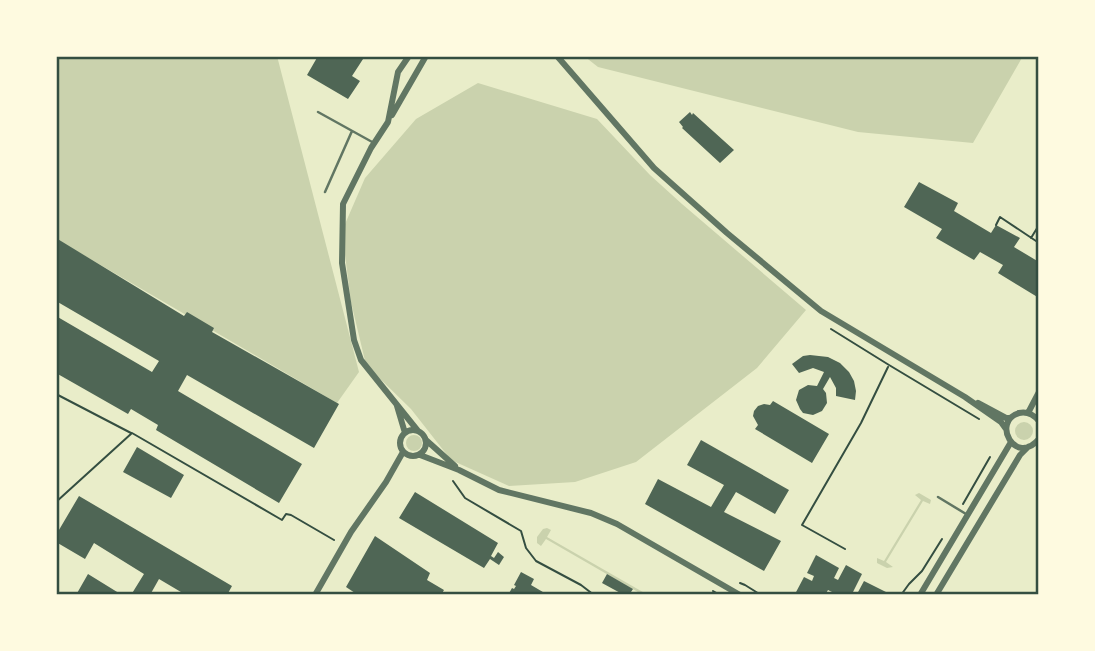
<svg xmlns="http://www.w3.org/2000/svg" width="1095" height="651" font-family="Manrope,sans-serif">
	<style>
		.green { fill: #cad2ad }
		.building { fill: #4f6655 }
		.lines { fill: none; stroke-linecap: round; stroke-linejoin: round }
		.path { stroke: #344e41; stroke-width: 2 }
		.service { stroke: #617663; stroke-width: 2.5 }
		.tertiary { stroke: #617663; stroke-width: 6 }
		.neatline { fill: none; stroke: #344e41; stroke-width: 2.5 }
	</style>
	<rect width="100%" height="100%" fill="#e9edc9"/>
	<!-- green -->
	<path class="green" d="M56 56H277L359 372 337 403 56 239Z
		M584 56H1023L973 143 858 132 598 67Z
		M478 83 597 119 650 175 682 204 806 310 757 368 636 462 575 482 509 486 451 460 411 409 366 365 351 302 342 231 365 178 416 119Z
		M1015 431a9 9 0 1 1 18 0a9 9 0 1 1-18 0Z
		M406 443a8 8 0 1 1 16 0a8 8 0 1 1-16 0Z
		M919 493 931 500 930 504 923 501 886 562 893 567 887 568 877 563V558L884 561 921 500 915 495Z
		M547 528 551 530 547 537 648 595H643L546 539 541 546 537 543V537L543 529Z"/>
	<!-- building -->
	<path class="building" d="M318 56H365L352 76 360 81 348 99 307 75Z
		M690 112 692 115 693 113 734 150 720 163 682 128 683 127 679 122Z
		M919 182 958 203 954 211 991 233 996 225 1020 238 1014 247 1039 262V298L998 273 1003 265 980 252 974 260 936 238 942 229 904 207Z
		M56 238 184 316 187 312 214 328 212 332 339 404 314 448 187 375 178 391 302 464 279 503 156 430 158 425 131 409 128 414 56 373V316L152 372 159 361 56 301Z
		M810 355 828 357 840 363 849 372 854 381 856 391 855 400 836 396V388L830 377 823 389 826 393 827 403 822 411 813 415 803 413 800 409 796 400 799 390 808 385 817 386 824 372 813 368 799 373 792 364 803 356Z
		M773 401 829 434 812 463 755 429 758 425 753 416 754 411 758 406 764 404 770 405Z
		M701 440 789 490 775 514 736 492 724 512 781 541 764 571 645 504 658 479 711 507 724 485 687 465Z
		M137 447 184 475 171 498 123 472Z
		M415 492 498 543 491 556 494 558 498 552 504 557 499 565 490 559 484 568 399 518Z
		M79 496 232 586 227 595H186L159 579 150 595H131L144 574 94 543 85 559 56 542V535Z
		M375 536 430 573 427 580 444 590 441 595H358L346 587Z
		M816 555 839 568 834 578 838 580 846 565 862 574 853 592 857 594 864 581 888 593 887 595H838L828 590 825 595 795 594 804 577 812 581 814 576 807 573Z
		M521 572 534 579 531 585 548 595H508L512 588 514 589 516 586 514 585Z
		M88 574 122 595H76Z
		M607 574 633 589 629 595H624L602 583Z"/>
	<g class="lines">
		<!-- path -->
		<path class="path" d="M996 225 1000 217 1039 243
			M1031 238 1039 225
			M831 329 889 365 979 419
			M56 394 131 433
			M453 481 465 498 521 531 526 548 536 561 581 585 594 595
			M56 502 132 433 282 520 286 514 291 515 334 540
			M963 504 990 457
			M845 549 802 525 861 423 888 367
			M740 583 745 585 761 595
			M713 591 720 595
			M901 595 909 584 922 571 942 539"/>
		<!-- service -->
		<path class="service" d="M318 112 374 143
			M325 192 352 131
			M938 497 966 514"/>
		<!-- tertiary -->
		<path class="tertiary" d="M409 56 398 72 388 122 371 148 343 204 342 263 354 340 361 360 418 431
			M557 56 654 168 727 233 821 311 965 397 1001 422 1006 429
			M392 115 426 56
			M978 403 1006 418H1010
			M397 406 405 433
			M1028 413 1039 392
			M1039 421C1034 415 1028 411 1019 413 991 421 1015 467 1039 439
			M400 443a13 13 0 1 1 26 0a13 13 0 1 1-26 0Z
			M426 440 455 466
			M420 455 459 470 499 490 591 513 617 524 740 595
			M315 595 351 532 386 482 403 452
			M920 595 1011 442
			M936 595 1020 455 1028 447"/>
	</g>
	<!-- border -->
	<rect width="1095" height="651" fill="none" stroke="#fefae0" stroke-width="116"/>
	<rect x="58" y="58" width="979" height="535" class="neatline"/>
</svg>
